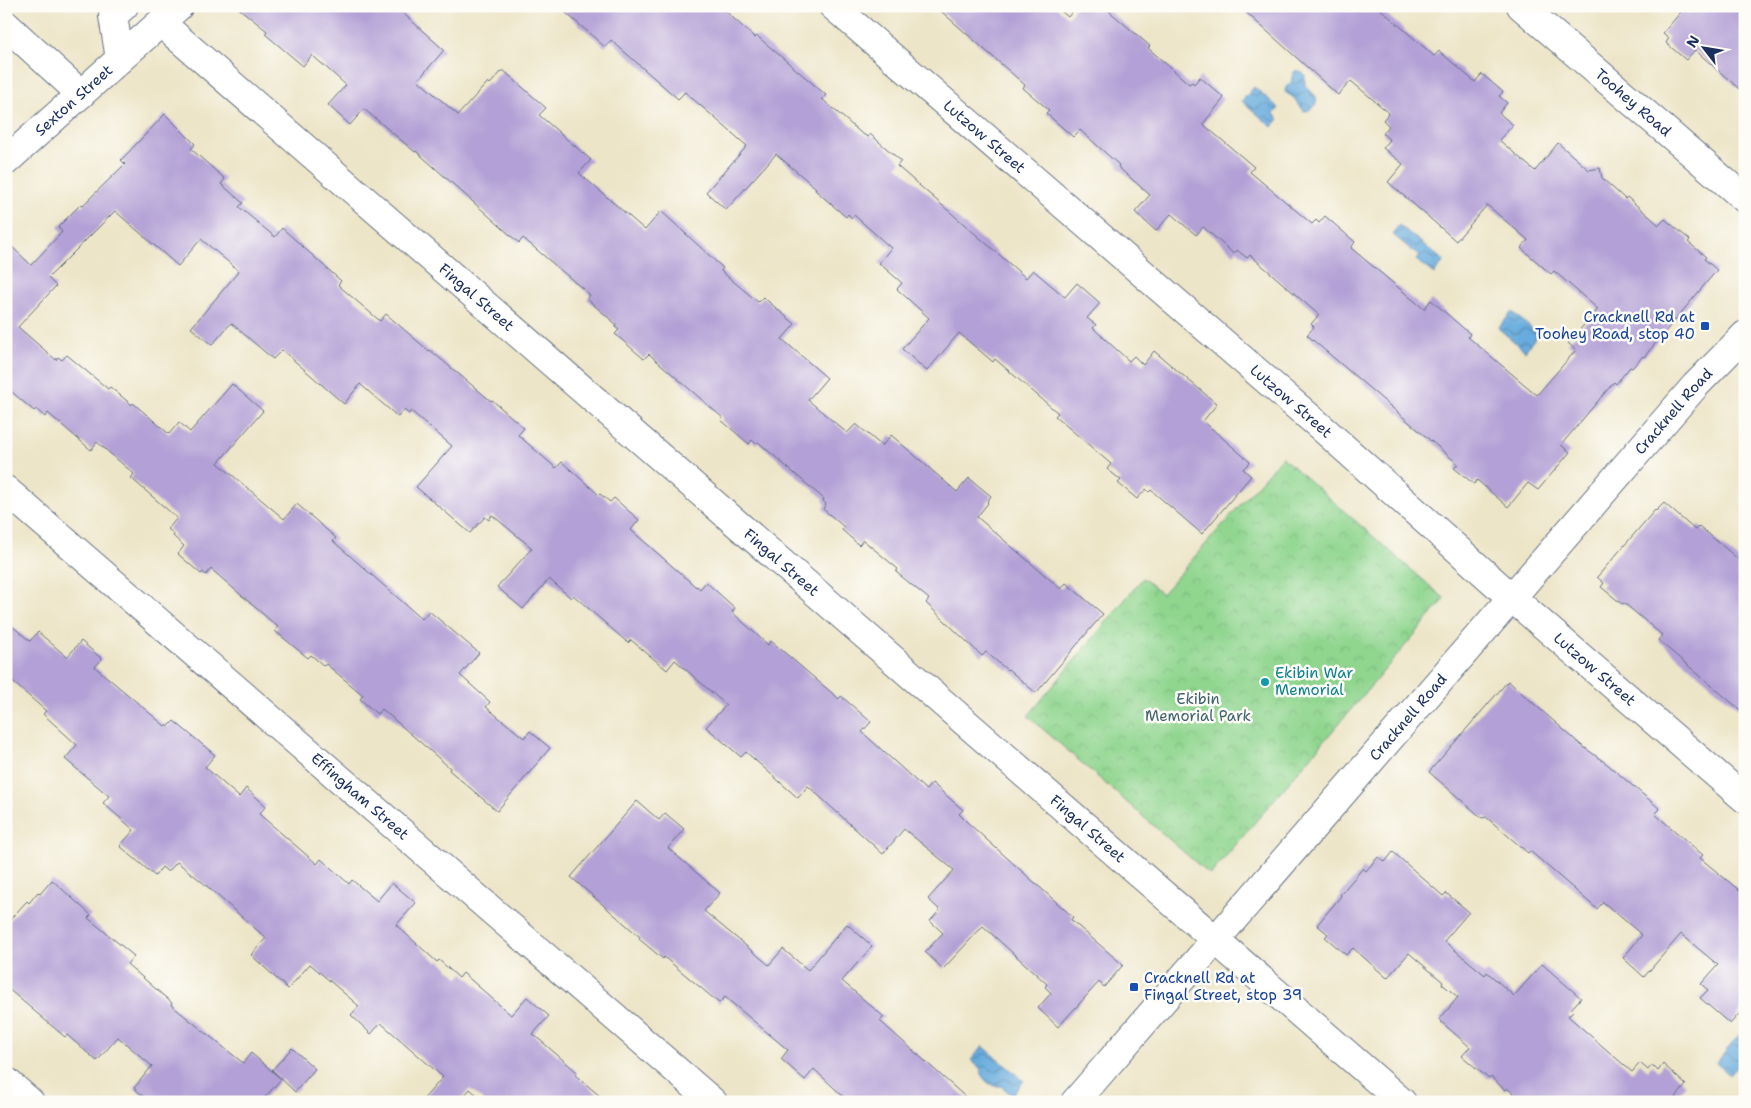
<svg xmlns="http://www.w3.org/2000/svg" width="1751" height="1108" font-family="'Shantell Sans',sans-serif">
	<style>
		.park { fill: url(#park-crowns); stroke: #568276 }
		.water { fill: url(#water-waves); stroke: #416e9e }
		.building { fill: #b3a0d6 }
		.lines { fill: none; stroke-linecap: round; stroke-linejoin: round }
		.street-casing { stroke: #646f83; stroke-width: 30 }
		.secondary-casing { stroke: #646f83; stroke-width: 30 }
		.street { stroke: #fff; stroke-width: 28 }
		.secondary { stroke: #fff; stroke-width: 28 }
		.transit-dot { fill: #1a4fb4; stroke: #fdfcf7; stroke-width: 2 }
		.culture-dot { fill: #0f9aa8; stroke: #fdfcf7; stroke-width: 2 }
		.labels { text-anchor: middle; dominant-baseline: central; stroke-width: 5; stroke-linejoin: round; paint-order: stroke }
		.street-label { font-size: 15px; fill: #1b2f5e; stroke: #fdfcf7 }
		.transit-label { font-size: 15px; fill: #164399; stroke: #fdfcf7; text-anchor: end }
		.culture-label { font-size: 15px; fill: #0d838f; stroke: #fdfcf7; text-anchor: start }
		.park-label { font-size: 15px; fill: #3e616d; stroke: #fdfcf7 }
	</style>
	<defs>
		<pattern id="park-crowns" width="20" height="18" patternUnits="userSpaceOnUse" patternTransform="scale(1.25)"><rect width="20" height="18" fill="#90d68f"/><path d="M2 6a3 3 0 1 1 6 0M12 15a3 3 0 1 1 6 0" fill="none" stroke="#7cb87e"/></pattern>
		<pattern id="water-waves" width="16" height="10" patternUnits="userSpaceOnUse" patternTransform="scale(1.25)"><rect width="16" height="10" fill="#67acdd"/><path d="M0 5q4-4 8 0t8 0" fill="none" stroke="#548cb6"/></pattern>
	</defs>
	<rect width="100%" height="100%" fill="#fdfcf7"/>
	<filter id="ink" filterUnits="userSpaceOnUse"><feTurbulence type="fractalNoise" baseFrequency=".02" numOctaves="2"/><feDisplacementMap in="SourceGraphic" scale="10" xChannelSelector="R" yChannelSelector="G"/><feConvolveMatrix kernelMatrix="1 2 1 2 8 2 1 2 1" color-interpolation-filters="sRGB"/></filter>
	<filter id="wash" filterUnits="userSpaceOnUse"><feTurbulence type="fractalNoise" baseFrequency=".0096" numOctaves="4" result="noise"/><feDisplacementMap in="SourceGraphic" scale="20" xChannelSelector="R" yChannelSelector="G"/><feGaussianBlur stdDeviation="1.12" result="paint"/><feColorMatrix in="noise" values="0 0 0 0 0 0 0 0 0 0 0 0 0 0 0 0 0 1.4 0 .05"/><feComposite in="paint" operator="in"/></filter>
	<g filter="url(#wash)">
		<rect width="100%" height="100%" fill="#ede5c8"/>
		<!-- park -->
		<path class="park" d="M1282 457 1445 599 1210 875 1028 716 1143 578 1162 594Z"/>
		<!-- water -->
		<path class="water" d="M1297 70 1305 75C1305 79 1304 85 1307 88 1310 91 1314 93 1316 97 1319 105 1311 111 1304 111L1293 97 1285 92 1286 87 1291 83 1293 73Z
			M1254 87 1279 108 1274 114 1279 119 1272 127 1242 101Z
			M1399 225 1444 261 1434 274 1416 260 1419 256 1392 234Z
			M1512 312 1538 334 1525 351 1498 328Z
			M1741 1033 1745 1036V1058L1730 1075 1716 1063Z
			M983 1046 1024 1081 1012 1095 1001 1086H994L987 1082 982 1076 981 1069 971 1060Z"/>
		<g id="blocks">
			<!-- building -->
			<path class="building" d="M236 6H395L444 50 418 80 458 115 488 82 490 84 503 70 546 108 539 115 591 160 579 173 645 230 661 211 723 268 721 271 758 302 763 297 795 324 782 339 827 378 808 400 847 433 856 424 882 446 891 435 957 492 969 478 991 496 987 502 988 503 977 517 1061 589 1066 583 1103 614 1036 693 1008 669 1007 670 986 652 982 656 926 603 929 599 896 572 898 569 863 540 859 545 842 530 844 527 823 509 826 504 823 501 824 499 758 442 756 444 752 440 749 444 721 420 723 418 649 354 644 359 615 334 619 330 615 327 617 325 587 299 590 295 523 238 519 243 416 151 415 152 364 109 350 125 328 105 346 85 312 55 303 66 265 34 267 31Z
				M558 6H720L755 38 757 36 826 95 822 99 861 133 868 137 870 134 901 161 897 166 1026 278 1033 270 1065 297 1077 283 1100 303 1087 318 1096 325 1093 328 1129 361 1134 356 1143 365 1154 351 1217 404 1203 421 1250 462 1243 469 1251 476 1202 534 1151 490 1149 492 1146 489 1137 499 1118 483 1121 480 1107 469 1111 464 1055 416 1058 413 995 359 993 362 959 333 927 371 902 349 929 318 897 289 902 283 879 263 891 248 854 215 852 218 848 214 846 217 815 190 816 188 776 154 726 210 706 192 747 146 685 92 678 99 611 40 605 47Z
				M935 6H1055L1068 17 1077 6H1103L1150 46 1148 48 1189 84 1192 82 1194 84 1200 77 1224 98 1203 124 1254 167 1250 172 1312 224 1316 220 1319 223 1325 216 1355 242 1351 248 1424 309 1431 300 1470 334 1468 337 1537 395 1576 350 1568 343 1598 309 1554 271 1551 274 1521 248 1528 240 1487 205 1456 241 1388 182 1403 164 1383 148 1390 140 1383 134 1389 126 1383 120 1389 113 1351 81 1338 95 1239 6H1377L1434 56 1439 51 1475 82 1482 74 1503 92 1499 96 1507 103 1499 113 1513 125 1499 140 1535 171 1558 143 1589 170 1600 168 1602 178 1625 199 1627 197 1659 225 1665 219 1690 240 1688 242 1706 257 1704 259 1717 270 1644 357 1643 356 1632 368 1630 367 1616 384 1614 382 1561 445 1570 452 1538 490 1528 483 1508 507 1477 480 1474 484 1454 468 1458 464 1307 335 1314 327 1311 324 1319 315 1250 255 1247 258 1237 250 1234 254 1203 227 1196 235 1171 214 1156 231 1146 222 1135 212 1150 195 1118 167 1119 165 1080 130 1073 137 1046 113 1049 110 1023 88 1025 85Z
				M1686 6H1745V94L1695 50 1686 60 1666 43 1669 38 1663 33Z
				M165 114 195 144 191 149 225 179 221 184 243 203 239 207 275 237 282 228 341 281 338 285 380 321 386 314 429 351 430 350 491 401 492 400 524 428 518 435 556 468 562 462 599 495 600 494 610 502 614 498 639 520 631 530 696 587 697 586 700 589 706 582 735 608 732 612 768 645 771 641 839 699 841 696 871 722 862 732 926 790 932 783 963 810 959 814 967 822 1073 917 1071 920 1123 965 1104 987 1099 982 1058 1027 1038 1008 1051 993 1045 987 1047 984 983 926 943 969 925 952 943 933 930 921 940 910 928 899 954 870 904 829 883 854 808 786 798 798 746 752 741 757 706 727 726 705 675 660 667 670 631 640 628 643 573 595 571 598 549 579 523 609 497 587 532 548 492 515 489 520 485 517 470 533 416 487 452 446 411 411 409 414 404 410 398 417 360 384 344 404 282 350 273 359 231 323 212 345 191 328 239 271 201 239 178 266 115 211 48 278 56 286 18 327 56 360 58 357 62 360 67 355 108 389 110 387 132 405 133 403 169 434 179 422 190 432 232 384 263 411 218 463 284 519 297 504 336 538 333 541 422 619 429 611 479 653 460 675 490 702 486 707 524 738 530 731 550 748 497 811 449 770 450 768 382 709 377 714 360 699 363 695 326 664 324 666 311 655 308 658 275 631 278 627 211 569 206 575 203 572 201 574 178 554 184 546 173 536 174 534 168 529 177 518 131 478 134 474 97 442 91 450 48 413 45 417 36 409 34 411 6 387V241L31 265 62 232 58 227 80 205 82 206 125 164 121 160Z
				M1664 503 1695 530 1699 526 1745 565V714L1658 640 1662 635 1624 603 1622 604 1601 587 1604 583 1597 577 1655 510 1656 511Z
				M6 621 30 641 38 632 67 657 81 641 102 659 95 667 165 726 166 725 168 727 174 721 215 755 205 767 239 797 246 788 266 806 259 814 317 864 321 859 349 884 352 880 377 901 392 883 416 903 396 925 437 962 439 960 459 978 463 973 511 1015 527 997 549 1016 533 1034 577 1072 575 1075 607 1102H485L470 1089 459 1102H421L443 1077 381 1023 371 1034 351 1015 359 1006 310 964 288 989 251 955 266 938 201 881 177 862 168 872 162 867 155 876 120 846 134 830 103 803 109 796 65 759 77 745 43 714 46 711 6 676Z
				M1508 681 1581 745 1607 764 1660 809 1655 814 1703 855 1700 858 1745 895V1007L1730 1024 1700 998 1708 990 1701 984 1718 965 1681 934 1644 977 1623 958 1642 935 1603 902 1597 909 1530 851 1528 853 1486 817 1482 818 1429 772Z
				M637 801 659 820 665 813 684 829 668 848 720 893 704 911 769 965 783 949 808 970 847 924 872 946 842 981 884 1017 880 1021 971 1102H849L814 1069 805 1080 781 1059 788 1050 725 997 719 1003 664 957 663 959 639 939 640 937 571 877Z
				M1393 852 1443 896 1446 893 1469 912 1444 941 1485 975 1487 972 1514 996 1542 964 1581 998 1571 1009 1573 1011 1568 1016 1632 1072 1640 1063 1648 1070 1652 1065 1658 1071 1663 1064 1686 1085 1672 1102H1523L1507 1088 1505 1090 1491 1077 1489 1079 1462 1056 1470 1047 1439 1020 1458 997 1442 984 1443 982 1409 953 1387 978 1353 948 1346 955 1325 937 1328 934 1317 925 1341 896 1340 895 1363 868 1366 871 1378 857 1385 862Z
				M52 880 91 915 88 918 134 956 127 964 172 1003 171 1005 243 1063 251 1053 281 1079 261 1102H150L134 1088 152 1066 118 1037 97 1061 67 1035 65 1037 6 987V924L27 901 29 903 38 892 40 894Z
				M292 1048 315 1069 295 1092 272 1070Z"/>
		</g>
	</g>
	<g filter="url(#ink)">
		<use href="#blocks" fill-opacity="0" stroke="#646f83" stroke-width="1"/>
		<g class="lines">
			<defs>
				<g id="street">
					<path id="s1" d="M833 6 1322 428 1512 598 1745 799"/>
					<path id="s2" d="M161 23 1402 1102"/>
					<path d="M6 25 81 94"/>
					<path d="M120 59 113 16 124 6"/>
					<path id="s3" d="M6 490 713 1102"/>
					<path d="M6 1081 30 1102"/>
				</g>
				<g id="secondary">
					<path id="s4" d="M1521 6 1745 199"/>
					<path id="s5" d="M6 161 179 6"/>
					<path id="s6" d="M1075 1102 1695 386 1745 335"/>
				</g>
			</defs>
			<!-- street casing -->
			<use href="#street" class="street-casing"/>
			<!-- secondary casing -->
			<use href="#secondary" class="secondary-casing"/>
			<!-- street -->
			<use href="#street" class="street"/>
			<!-- secondary -->
			<use href="#secondary" class="secondary"/>
		</g>
	</g>
	<!-- markers -->
	<g class="transit-dot">
		<rect x="1700" y="321" width="10" height="10" rx="2.5"/>
		<rect x="1129" y="982" width="10" height="10" rx="2.5"/>
	</g>
	<circle class="culture-dot" cx="1265" cy="682" r="5"/>
	<g class="labels">
		<!-- street labels -->
		<g class="street-label">
			<text stroke="none"><textPath href="#s5" startOffset="91">Sexton Street</textPath></text>
			<text stroke="none"><textPath href="#s4" startOffset="148">Toohey Road</textPath></text>
			<text stroke="none"><textPath href="#s1" startOffset="200">Lutzow Street</textPath></text>
			<text stroke="none"><textPath href="#s2" startOffset="418">Fingal Street</textPath></text>
			<text stroke="none"><textPath href="#s1" startOffset="605">Lutzow Street</textPath></text>
			<text stroke="none"><textPath href="#s6" startOffset="914">Cracknell Road</textPath></text>
			<text stroke="none"><textPath href="#s2" startOffset="822">Fingal Street</textPath></text>
			<text stroke="none"><textPath href="#s1" startOffset="1010">Lutzow Street</textPath></text>
			<text stroke="none"><textPath href="#s6" startOffset="509">Cracknell Road</textPath></text>
			<text stroke="none"><textPath href="#s3" startOffset="468">Effingham Street</textPath></text>
			<text stroke="none"><textPath href="#s2" startOffset="1228">Fingal Street</textPath></text>
		</g>
		<!-- transit labels -->
		<g class="transit-label">
			<text x="1695" y="317">Cracknell Rd at<tspan x="1695" dy="17">Toohey Road, stop 40</tspan></text>
			<text x="1144" y="978" text-anchor="start">Cracknell Rd at<tspan x="1144" dy="17">Fingal Street, stop 39</tspan></text>
		</g>
		<!-- culture labels -->
		<g class="culture-label">
			<text x="1275" y="673">Ekibin War<tspan x="1275" dy="17">Memorial</tspan></text>
		</g>
		<!-- park labels -->
		<g class="park-label">
			<text x="1198" y="699">Ekibin<tspan x="1198" dy="17">Memorial Park</tspan></text>
		</g>
	</g>
	<!-- margin -->
	<rect width="1751" height="1108" fill="none" stroke="#fdfcf7" stroke-width="25"/>
	<!-- north arrow -->
	<g transform="translate(1704 48) rotate(301)" stroke="#fdfcf7" stroke-width="4" paint-order="stroke">
	<path d="M0-4L9 19L0 12L-9 19Z" fill="#1b2f5e"/>
	<text y="-8" font-size="14" font-weight="bold" text-anchor="middle" fill="#1b2f5e">N</text>
	</g>
</svg>
